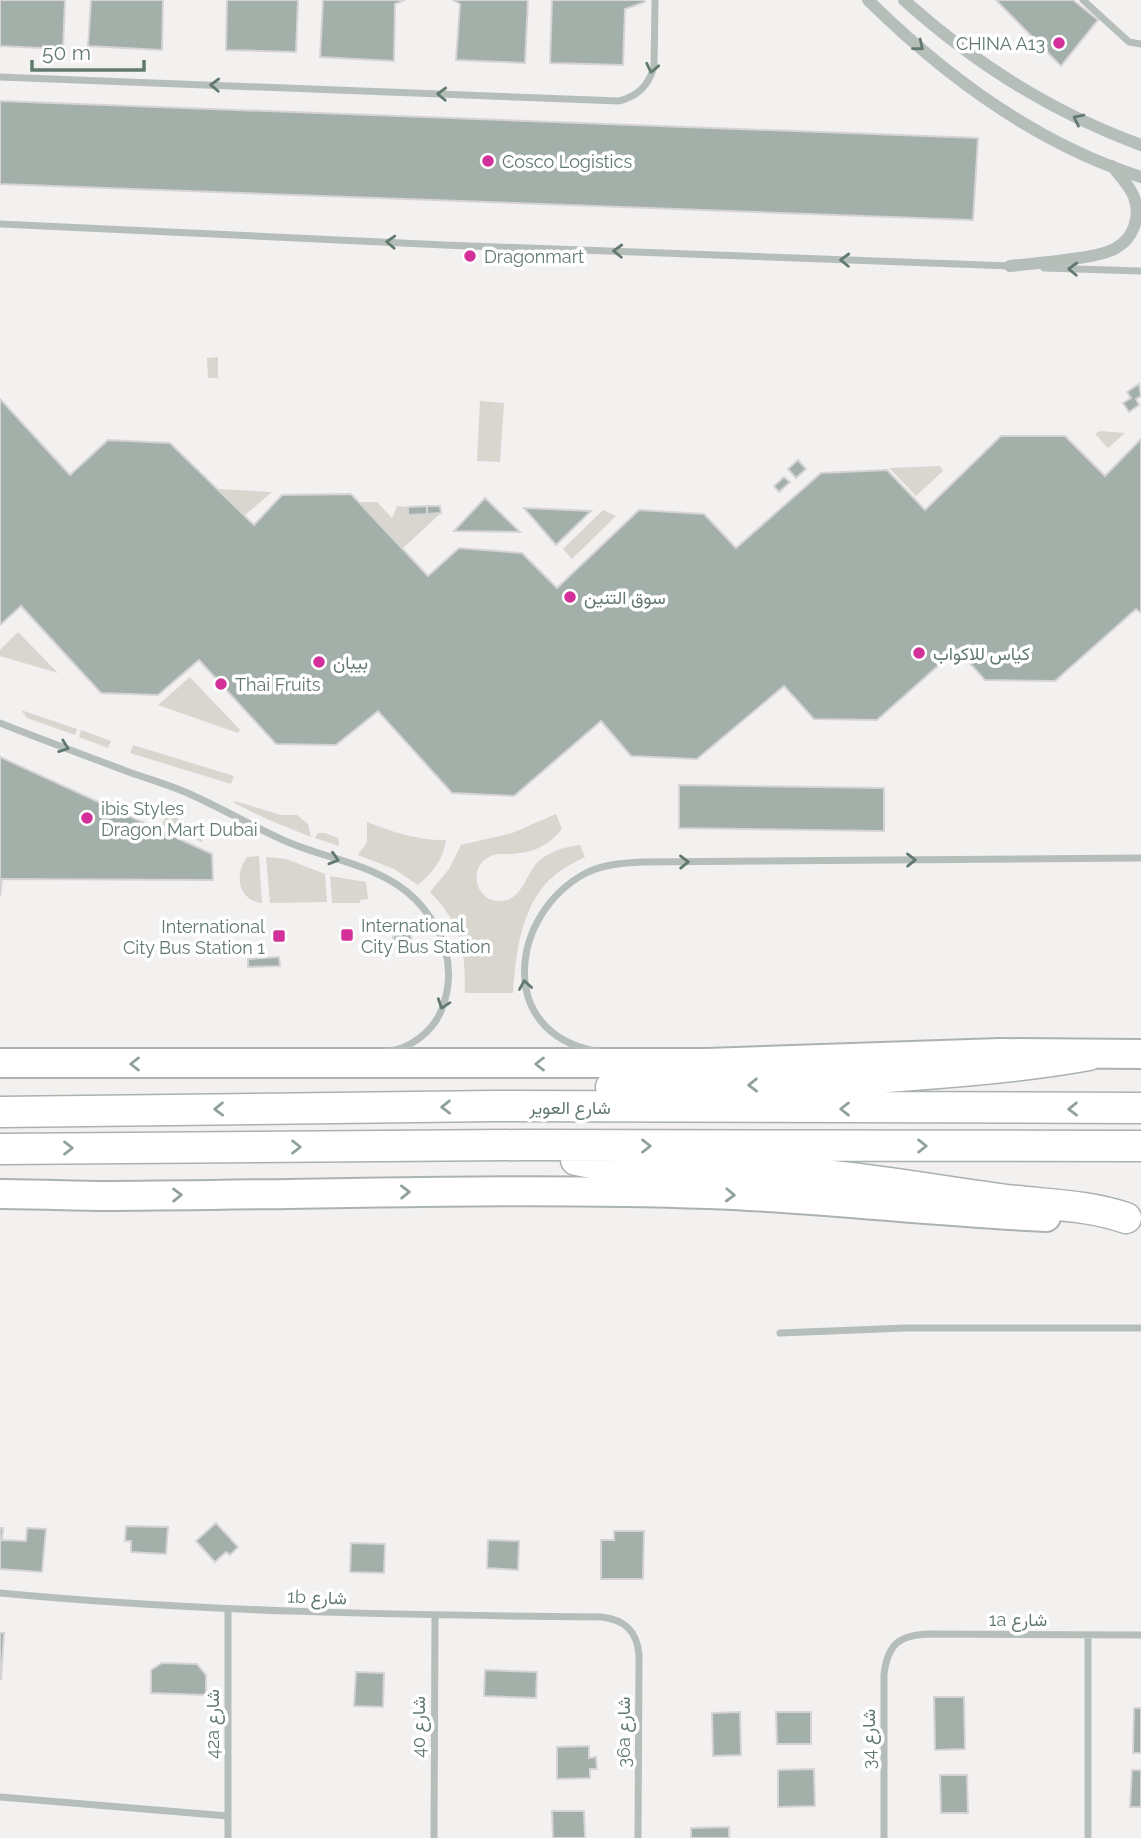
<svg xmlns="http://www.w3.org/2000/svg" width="1141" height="1838" font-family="Raleway,Vazirmatn,sans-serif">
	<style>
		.green { fill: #d8d6cf }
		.building { fill: #a3afa9; stroke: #d5d3d3; stroke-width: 2 }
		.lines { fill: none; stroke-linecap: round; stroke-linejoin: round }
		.primary-casing { stroke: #aab3af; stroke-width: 32 }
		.trunk-casing { stroke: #aab2ae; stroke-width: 33 }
		.minor { stroke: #b6beba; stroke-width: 7 }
		.tertiary { stroke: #b6beba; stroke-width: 12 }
		.primary { stroke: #fff; stroke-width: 28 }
		.trunk { stroke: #fff; stroke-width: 30 }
		.oneway { stroke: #61796e }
		.oneway2 { stroke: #90a19a }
		.poi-dot { fill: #d33099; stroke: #fff; stroke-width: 2.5 }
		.labels { text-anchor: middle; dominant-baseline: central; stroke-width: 7; stroke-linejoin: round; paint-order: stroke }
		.poi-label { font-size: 18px; fill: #61796e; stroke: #fff; text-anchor: start }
		.street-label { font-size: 18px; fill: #61796e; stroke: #fff }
	</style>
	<rect width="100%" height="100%" fill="#f3f0f0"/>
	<!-- green -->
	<path class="green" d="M218 357V378H208L207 358Z
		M480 401 504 403 500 462 477 461Z
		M1100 431 1125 433 1108 448 1095 434Z
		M940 466 943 471 916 496 889 468Z
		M218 489 272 492 245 515Z
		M359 502H377L392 518 397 506 408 507V515L441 513 402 549Z
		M603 510 616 516 572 559 563 549Z
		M18 632 58 673 0 656V650Z
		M190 677 240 730 238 733 158 705Z
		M21 710 77 729 75 735 27 718Z
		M81 730 111 741 108 748 79 737Z
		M133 745 234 776 231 784 130 753Z
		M235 801 281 815H297L308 824 311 837 269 820 234 803Z
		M167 814 206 831 202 842 162 825Z
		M556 814 562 829C548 846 533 853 510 854 503 854 496 853 489 857 467 868 476 903 501 901 523 900 526 872 540 860 552 850 566 847 580 845L585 857C575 862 565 867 556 874 521 902 516 952 513 993H465C465 949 462 925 430 892L449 869 461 845 512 833Z
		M367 822C393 832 419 841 446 840 443 860 433 872 418 885L394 869 358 855 367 842Z
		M318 833H325L338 838 339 846 315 838Z
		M259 856 262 903C238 900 234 875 247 857Z
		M266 857 286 859 325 874 327 902 270 903Z
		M330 876 366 882 368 899 360 900V903H332Z"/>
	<!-- building -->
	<path class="building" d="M0 0H65L63 49 0 46Z
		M91 0H163L162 50 88 46Z
		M227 0H298L296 52 226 50Z
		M323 0H405L395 4 394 61 320 57Z
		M453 0H528L525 63 456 60 460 4Z
		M552 0H644L645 2 625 9 623 65 550 63Z
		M996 0H1073L1098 20 1061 66Z
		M0 101 978 138 973 220 0 184Z
		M1139 384 1141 396 1136 399 1139 405 1129 412 1123 403 1131 398 1127 392Z
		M0 399 70 475 108 440 170 443 254 525 282 495 351 494 428 576 459 548 522 553 557 588 639 510 704 514 736 548 821 473 887 470 925 510 1001 436H1065L1105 476 1141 439V613L1136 609 1055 681 985 680 957 649 877 720 814 719 784 686 697 759 631 756 601 721 514 796 452 793 378 711 336 745 276 744 199 660 158 695 101 693 21 606 0 625Z
		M798 460 806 469 796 478 788 469Z
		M784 477 790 482 779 492 774 486Z
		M485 498 520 532 454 531Z
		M427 506H440L441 513 427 514Z
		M427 506V514L408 515V507Z
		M524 508 591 511 556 545Z
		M0 757 212 854 213 880 2 879 0 896Z
		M679 785 884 788V831L679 828Z
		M410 926 412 946 395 948 393 936 401 935 400 927Z
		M279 957 280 966 248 967V959Z
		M216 1523 238 1547 230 1555 226 1552 215 1562 196 1541Z
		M126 1526 168 1527 166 1554 131 1552V1541H125Z
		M0 1528H3L2 1540 26 1541 27 1528 46 1529 42 1572 0 1569Z
		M614 1531H644L643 1579H601V1540H614Z
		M488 1540 519 1541 518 1570 487 1568Z
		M351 1543 385 1544 384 1573 350 1572Z
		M0 1633H4L1 1679H0Z
		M162 1663 197 1664 206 1675V1695L151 1693V1670Z
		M485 1670 537 1672 536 1698 484 1696Z
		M356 1672 384 1673 383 1707 354 1706Z
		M934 1697H964L965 1749 935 1750Z
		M1134 1708H1141V1753H1133Z
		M740 1712 741 1755 713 1756 712 1713Z
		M776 1712H811V1744H777Z
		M589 1746V1758L596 1757 597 1769H590V1778L557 1779V1747Z
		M814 1769 815 1806 778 1807V1770Z
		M1132 1770H1141V1807H1130Z
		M940 1775H967L968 1813H941Z
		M552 1811H584L585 1838H553Z
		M729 1827V1838H691V1828Z"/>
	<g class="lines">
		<defs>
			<path id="primary" d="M0 1063H707L1000 1053 1141 1054
				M0 1194C37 1194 74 1196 111 1196 310 1195 509 1187 709 1194 822 1198 933 1212 1046 1217"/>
			<path id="trunk" d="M611 1087C716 1086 820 1083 925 1074 980 1070 1034 1065 1089 1055
				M0 1112 495 1106 1141 1108
				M0 1149 525 1145 1141 1146
				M576 1160C641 1175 707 1169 773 1172 849 1174 924 1189 1000 1199 1042 1205 1086 1204 1126 1218"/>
		</defs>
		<!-- primary casing -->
		<use href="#primary" class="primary-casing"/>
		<!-- trunk casing -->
		<use href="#trunk" class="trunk-casing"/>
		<!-- minor -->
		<path class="minor" d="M1083 0 1129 42 1141 44
			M0 77 619 101C638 96 648 86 654 67L655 0
			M0 224 444 245 1011 266
			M1044 268 1141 271
			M0 723C43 740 86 756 129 772 151 780 173 786 194 796 227 811 257 829 290 843 331 860 382 866 415 899 445 930 458 970 441 1011 433 1031 410 1049 389 1051
			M595 1051C495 1032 510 913 586 873 604 864 623 863 643 862L1141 858
			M780 1333 906 1328H1141
			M0 1593C201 1612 401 1615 602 1617 625 1620 637 1631 639 1655L638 1838
			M0 1797 228 1816
			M228 1838V1610
			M434 1838 435 1616
			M884 1838V1674C888 1644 899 1635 929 1634L1141 1635
			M1088 1838V1635"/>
		<!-- tertiary -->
		<path class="tertiary" d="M868 0C945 76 1037 144 1141 177
			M904 0C974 63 1053 113 1141 145
			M1010 266C1035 263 1098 259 1116 248 1134 238 1141 216 1134 197 1130 186 1120 176 1112 166"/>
		<!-- primary -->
		<use href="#primary" class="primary"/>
		<!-- trunk -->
		<use href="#trunk" class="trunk"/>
	</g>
	<!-- one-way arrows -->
	<defs><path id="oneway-chevron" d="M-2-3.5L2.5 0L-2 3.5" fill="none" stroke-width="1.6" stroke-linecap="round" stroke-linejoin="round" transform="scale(1.75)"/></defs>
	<g class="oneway">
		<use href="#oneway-chevron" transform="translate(919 46) rotate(39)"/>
		<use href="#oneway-chevron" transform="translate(652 68) rotate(102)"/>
		<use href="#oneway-chevron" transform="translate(215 85) rotate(-178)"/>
		<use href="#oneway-chevron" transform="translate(442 94) rotate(-178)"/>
		<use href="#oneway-chevron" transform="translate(1078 119) rotate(-154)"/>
		<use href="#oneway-chevron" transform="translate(391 242) rotate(-177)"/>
		<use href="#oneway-chevron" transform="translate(618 251) rotate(-178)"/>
		<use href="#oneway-chevron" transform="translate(845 260) rotate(-178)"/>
		<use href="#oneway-chevron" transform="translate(1073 269) rotate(-178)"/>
		<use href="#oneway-chevron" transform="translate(64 747) rotate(20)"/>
		<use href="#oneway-chevron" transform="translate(334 859) rotate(17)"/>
		<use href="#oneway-chevron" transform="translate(911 860) rotate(-1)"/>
		<use href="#oneway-chevron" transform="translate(684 862) rotate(-1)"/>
		<use href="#oneway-chevron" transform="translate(525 985) rotate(-99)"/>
		<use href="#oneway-chevron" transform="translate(443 1004) rotate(109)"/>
	</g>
	<g class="oneway2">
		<use href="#oneway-chevron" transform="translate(135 1064) rotate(-180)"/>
		<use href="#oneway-chevron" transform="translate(540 1064) rotate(180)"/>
		<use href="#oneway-chevron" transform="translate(753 1085) rotate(179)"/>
		<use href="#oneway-chevron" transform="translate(446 1107) rotate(179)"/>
		<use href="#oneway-chevron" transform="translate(219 1109) rotate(179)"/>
		<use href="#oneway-chevron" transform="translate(845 1109) rotate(-180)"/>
		<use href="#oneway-chevron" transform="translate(1073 1109) rotate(179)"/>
		<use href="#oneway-chevron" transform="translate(646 1146)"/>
		<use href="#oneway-chevron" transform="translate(922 1146)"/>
		<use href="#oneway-chevron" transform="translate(296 1147)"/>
		<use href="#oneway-chevron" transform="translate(68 1148)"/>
		<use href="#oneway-chevron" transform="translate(405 1192) rotate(-1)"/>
		<use href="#oneway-chevron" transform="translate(177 1195) rotate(-1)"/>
		<use href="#oneway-chevron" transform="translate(730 1195) rotate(2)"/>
	</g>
	<!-- markers -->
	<g class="poi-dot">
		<circle cx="1059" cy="43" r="7"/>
		<circle cx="488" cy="161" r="7"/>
		<circle cx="470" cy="256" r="7"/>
		<circle cx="570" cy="597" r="7"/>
		<circle cx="919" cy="653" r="7"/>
		<circle cx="319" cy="662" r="7"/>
		<circle cx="221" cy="684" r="7"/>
		<circle cx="87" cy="818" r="7"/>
		<rect x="340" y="928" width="14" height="14" rx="3.5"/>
		<rect x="272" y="929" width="14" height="14" rx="3.5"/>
	</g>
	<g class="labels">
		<!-- poi labels -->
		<g class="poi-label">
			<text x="1045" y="43" text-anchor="end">CHINA A13</text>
			<text x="502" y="161">Cosco Logistics</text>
			<text x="484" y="256">Dragonmart</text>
			<text x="584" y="597">سوق التنين</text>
			<text x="933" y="653">كياس للاكواب</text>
			<text x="333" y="662">بيبان</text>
			<text x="235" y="684">Thai Fruits</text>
			<text x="101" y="808">ibis Styles<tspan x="101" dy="21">Dragon Mart Dubai</tspan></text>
			<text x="361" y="925">International<tspan x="361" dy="21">City Bus Station</tspan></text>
			<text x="265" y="926" text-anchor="end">International<tspan x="265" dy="21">City Bus Station 1</tspan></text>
		</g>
		<!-- street labels -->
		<g class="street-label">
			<text x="570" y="1107">شارع العوير</text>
			<text transform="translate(317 1597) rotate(2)">1b شارع</text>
			<text x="1018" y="1619">1a شارع</text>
			<text transform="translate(212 1724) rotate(-90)">42a شارع</text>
			<text transform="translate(418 1727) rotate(-90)">شارع 40</text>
			<text transform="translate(623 1732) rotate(-90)">36a شارع</text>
			<text transform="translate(868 1739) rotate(-90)">شارع 34</text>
		</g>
	</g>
	<!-- scale -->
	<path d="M32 60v10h112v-10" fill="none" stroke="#61796e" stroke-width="3.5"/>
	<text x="42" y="60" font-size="21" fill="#61796e" stroke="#ffffff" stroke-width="5" paint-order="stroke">50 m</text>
</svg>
